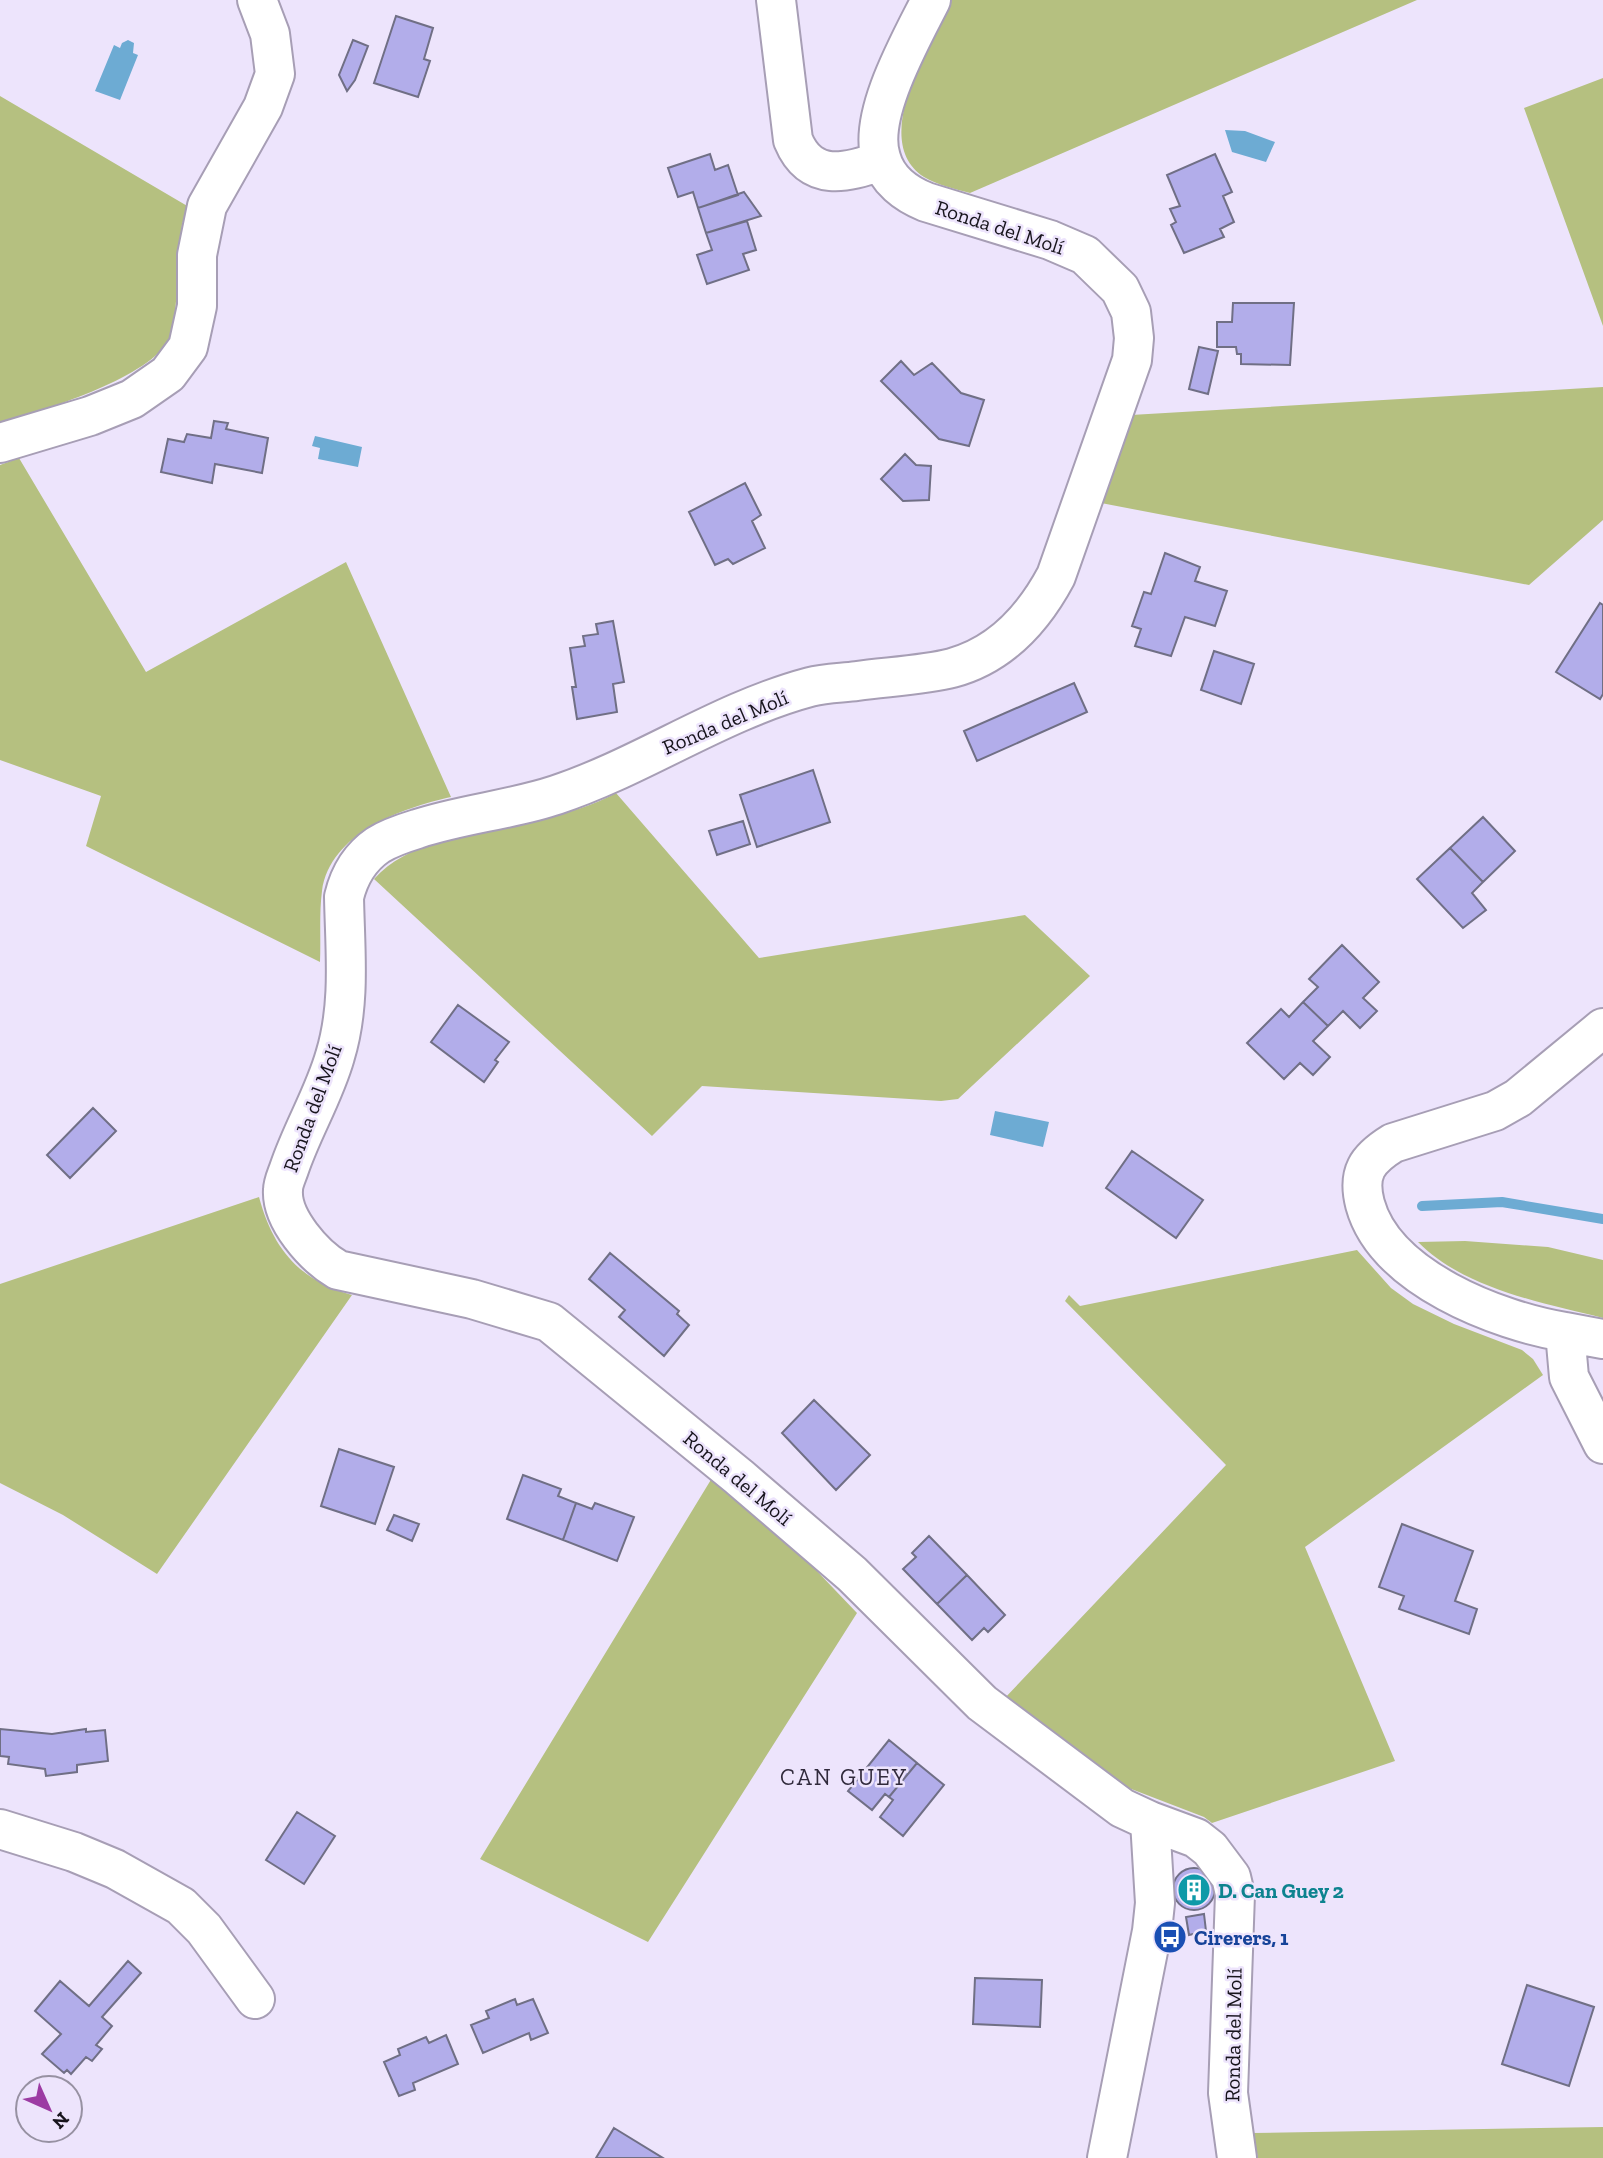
<svg xmlns="http://www.w3.org/2000/svg" width="1603" height="2158" font-family="'Zilla Slab',serif">
	<style>
		.forest { fill: #b5c080 }
		.water { fill: #6dabd3 }
		.lines { fill: none; stroke-linecap: round; stroke-linejoin: round }
		.stream { stroke: #6dabd3; stroke-width: 10 }
		.building { fill: #b2adea; stroke: #706f85; stroke-width: 2 }
		.minor-casing { stroke: #a79eb5; stroke-width: 42 }
		.minor { stroke: #fff; stroke-width: 38 }
		.labels { text-anchor: middle; dominant-baseline: central; stroke-width: 5; stroke-linejoin: round; paint-order: stroke }
		.street-label { font-size: 21px; fill: #17141c; stroke: #ede4fc }
		.culture-label { font-size: 21px; font-weight: bold; fill: #0d838f; stroke: #ede4fc; text-anchor: start }
		.transit-label { font-size: 21px; font-weight: bold; fill: #164399; stroke: #ede4fc; text-anchor: start }
		.neighbourhood-label { font-size: 23px; letter-spacing: 2px; fill: #312a3c; stroke: #ede4fc }
	</style>
	<rect width="100%" height="100%" fill="#ede4fc"/>
	<!-- forest -->
	<path class="forest" d="M952 0H1417L970 193C955 189 937 185 924 177 868 141 931 42 952 0Z
		M1603 78V326L1524 108Z
		M0 96 189 207 182 224 174 327C173 332 171 337 168 342 143 380 44 410 0 423Z
		M1603 387V520L1529 585 1101 503 1131 415Z
		M19 458 146 672 346 562 451 797C402 808 330 833 322 891 319 913 321 938 320 962L86 846 101 796 0 760V465Z
		M616 793 759 958 1025 915 1090 976 958 1099 941 1101 702 1086 652 1136 374 879C416 833 488 836 545 819 569 812 594 805 616 793Z
		M259 1197C273 1249 299 1280 352 1295L157 1574 63 1515 0 1483V1284Z
		M1465 1241 1548 1247 1603 1260V1318C1542 1303 1463 1288 1418 1242Z
		M1357 1250 1391 1288 1413 1304 1454 1324 1522 1350 1533 1359 1543 1375 1305 1547 1395 1761 1212 1823 1204 1817 1126 1787 1003 1700 1226 1465 1065 1301 1069 1295 1080 1306Z
		M712 1478 813 1567 857 1613 648 1942 480 1859Z
		M1603 2127V2158H1258L1253 2133Z"/>
	<!-- water -->
	<path class="water" d="M128 40 134 43 133 53 138 55 120 100 95 91 114 45 120 48 122 43Z
		M1225 130 1245 131 1275 142 1266 162 1232 152Z
		M315 436 362 447 358 467 318 459 320 448 312 446Z
		M995 1111 1049 1122 1043 1147 990 1135Z"/>
	<g class="lines">
		<!-- stream -->
		<path class="stream" d="M1422 1206 1502 1202 1603 1219"/>
	</g>
	<!-- building -->
	<path class="building" d="M396 16 433 28 424 59 430 61 418 97 374 83Z
		M353 40 368 46 355 80 347 91 339 75Z
		M710 154 715 170 728 165 738 195 698 208 693 192 678 197 668 168Z
		M1215 154 1232 192 1223 196 1234 222 1220 229 1224 237 1184 253 1171 225 1176 222 1170 209 1180 206 1167 175Z
		M744 192 761 216 706 233 698 208Z
		M747 221 756 250 743 254 749 270 707 284 697 255 712 250 706 233Z
		M1233 303H1294L1290 365 1241 364V354H1237L1236 347H1217V322H1232Z
		M1199 347 1218 351 1208 394 1189 389Z
		M901 361 914 375 932 363 961 393 984 400 969 446 939 439 881 381Z
		M214 421 228 423 226 429 268 438 262 473 215 464 212 483 161 472 168 439 184 442 187 434 211 438Z
		M905 454 916 465 931 466 929 500 903 501 881 479Z
		M745 483 761 515 752 521 765 548 733 564 728 559 715 565 689 512Z
		M1165 553 1200 567 1195 581 1227 591 1215 626 1185 617 1171 656 1135 646 1141 629 1132 626 1144 592 1151 594Z
		M1600 603 1603 605V694L1600 699 1556 672Z
		M613 621 624 682 613 684 617 712 577 719 572 687H576L570 648 585 646 583 636 598 634 596 624Z
		M1214 651 1254 664 1241 704 1201 690Z
		M1074 683 1087 712 977 761 964 731Z
		M813 770 830 822 757 847 740 795Z
		M1483 817 1515 851 1483 882 1450 848Z
		M743 821 750 844 717 855 709 831Z
		M1450 848 1483 882 1472 893 1486 910 1463 928 1417 879Z
		M1342 945 1379 982 1363 998 1377 1011 1360 1028 1343 1011 1328 1026 1303 1002 1318 987 1309 979Z
		M1303 1002 1328 1026 1313 1041 1330 1057 1313 1075 1300 1063 1284 1079 1247 1043 1281 1009 1289 1017Z
		M458 1005 509 1042 495 1060 498 1062 484 1082 431 1042Z
		M93 1108 116 1131 70 1178 47 1155Z
		M1132 1151 1203 1200 1176 1238 1106 1188Z
		M610 1253 679 1311 677 1314 689 1325 664 1356 619 1317 625 1310 589 1279Z
		M814 1400 870 1455 836 1490 782 1433Z
		M339 1449 394 1467 375 1524 321 1506Z
		M523 1475 561 1489 558 1496 576 1503 563 1540 507 1519Z
		M576 1503 592 1509 595 1503 634 1517 617 1561 563 1540Z
		M394 1515 419 1524 412 1541 387 1530Z
		M1402 1524 1473 1551 1455 1601 1477 1609 1469 1634 1399 1609 1404 1596 1379 1587Z
		M929 1536 967 1575 937 1604 903 1569 916 1557 912 1553Z
		M967 1575 1005 1615 988 1632 984 1628 972 1640 937 1604Z
		M0 1729 52 1734 86 1729V1732L105 1730 108 1761 77 1765V1772L46 1776 45 1769 8 1764 9 1757 0 1756Z
		M889 1740 917 1763 889 1797 885 1794 872 1810 848 1791Z
		M917 1763 944 1785 903 1836 880 1817 893 1800 889 1797Z
		M297 1812 335 1836 304 1884 266 1860Z
		M1173 1889a21 21 0 1 1 42 0a21 21 0 1 1-42 0Z
		M1204 1914 1206 1931 1189 1935 1186 1917Z
		M128 1961 141 1973 102 2017 112 2026 96 2045 102 2049 92 2061 86 2057 71 2074 67 2070 64 2073 42 2054 61 2034 35 2011 60 1981 89 2006Z
		M975 1978 1042 1980 1040 2027 973 2024Z
		M1527 1985 1594 2007 1569 2086 1502 2064Z
		M515 1999 517 2005 533 1999 548 2033 531 2040 529 2033 483 2053 471 2025 489 2018 486 2011Z
		M446 2035 458 2064 413 2083 415 2090 399 2096 384 2062 400 2055 398 2049 426 2037 429 2043Z
		M614 2128 663 2158H596Z"/>
	<g class="lines">
		<defs>
			<path id="minor" d="M776 0 793 140C811 183 846 173 881 161
				M931 0C912 38 867 116 881 158 887 180 906 194 926 202L1050 240 1085 255 1120 289 1131 312 1134 338 1132 360 1056 576C1033 619 1000 655 952 668 925 675 885 677 857 681 842 683 825 683 810 687 720 711 643 766 556 795 511 810 462 814 417 829 404 833 389 838 378 845 359 858 349 876 344 897 345 950 351 1004 335 1056 324 1095 302 1130 289 1169 287 1175 283 1183 283 1190 281 1219 314 1256 338 1270L472 1299 549 1322 739 1477 852 1574 982 1703 1122 1808 1150 1821 1196 1838 1210 1849 1231 1877 1235 1894 1228 2093 1237 2158
				M0 443 90 416 132 399 168 374 188 347 197 306V255L207 206 263 107 275 74 270 34 257 0
				M1565 1332C1498 1321 1385 1278 1365 1204 1357 1173 1367 1159 1393 1143L1495 1111 1518 1098 1603 1028
				M1603 1339 1565 1332 1569 1377 1603 1444
				M0 1829 74 1852 115 1869 181 1906 204 1929 255 1999
				M1107 2158 1152 1931 1155 1903 1150 1821"/>
		</defs>
		<!-- minor casing -->
		<use href="#minor" class="minor-casing"/>
		<!-- minor -->
		<use href="#minor" class="minor"/>
	</g>
	<!-- icons -->
	<defs>
		<symbol id="building-disc" viewBox="-11 -11 22 22"><circle r="9.5" fill="#0f9aa8" stroke="#ede4fc"/><path d="M-4-6H4V6H1V3H-1V6H-4ZM-2.5-4.3h1.7v1.8h-1.7ZM.8-4.3h1.7v1.8H.8ZM-2.5-1h1.7V.8h-1.7ZM.8-1h1.7V.8H.8Z" fill="#fff"/></symbol>
		<symbol id="bus-disc" viewBox="-11 -11 22 22"><circle r="9.5" fill="#1a4fb4" stroke="#ede4fc"/><path d="M-5-6H5V4H4V6H2V4H-2V6H-4V4H-5ZM-3.5-4V0h7V-4ZM-3.5 1.2v1.5H-2V1.2ZM2 1.2v1.5H3.5V1.2Z" fill="#fff"/></symbol>
	</defs>
	<g fill-rule="evenodd">
		<use href="#building-disc" x="1175" y="1871" width="38" height="38"/>
		<use href="#bus-disc" x="1151" y="1918" width="38" height="38"/>
	</g>
	<g class="labels">
		<!-- street labels -->
		<g class="street-label">
			<text transform="translate(1000 227) rotate(18)">Ronda del Molí</text>
			<text transform="translate(725 722) rotate(-23)">Ronda del Molí</text>
			<text transform="translate(312 1108) rotate(-70)">Ronda del Molí</text>
			<text transform="translate(738 1478) rotate(40)">Ronda del Molí</text>
			<text transform="translate(1233 2035) rotate(-89)">Ronda del Molí</text>
		</g>
		<!-- culture labels -->
		<g class="culture-label">
			<text x="1218" y="1890">D. Can Guey 2</text>
		</g>
		<!-- transit labels -->
		<g class="transit-label">
			<text x="1194" y="1937">Cirerers, 1</text>
		</g>
		<!-- neighbourhood labels -->
		<g class="neighbourhood-label">
			<text x="844" y="1777">CAN GUEY</text>
		</g>
	</g>
	<!-- north arrow -->
	<g transform="translate(49 2109) rotate(135)"><circle r="33" fill="#ede4fc" stroke="#9791a2" stroke-width="2"/>
	<path d="M0-5L12 26L0 18L-12 26Z" fill="#9c3ba3"/>
	<text y="-10" font-size="19" font-weight="bold" text-anchor="middle" fill="#17141c">N</text>
	</g>
</svg>
